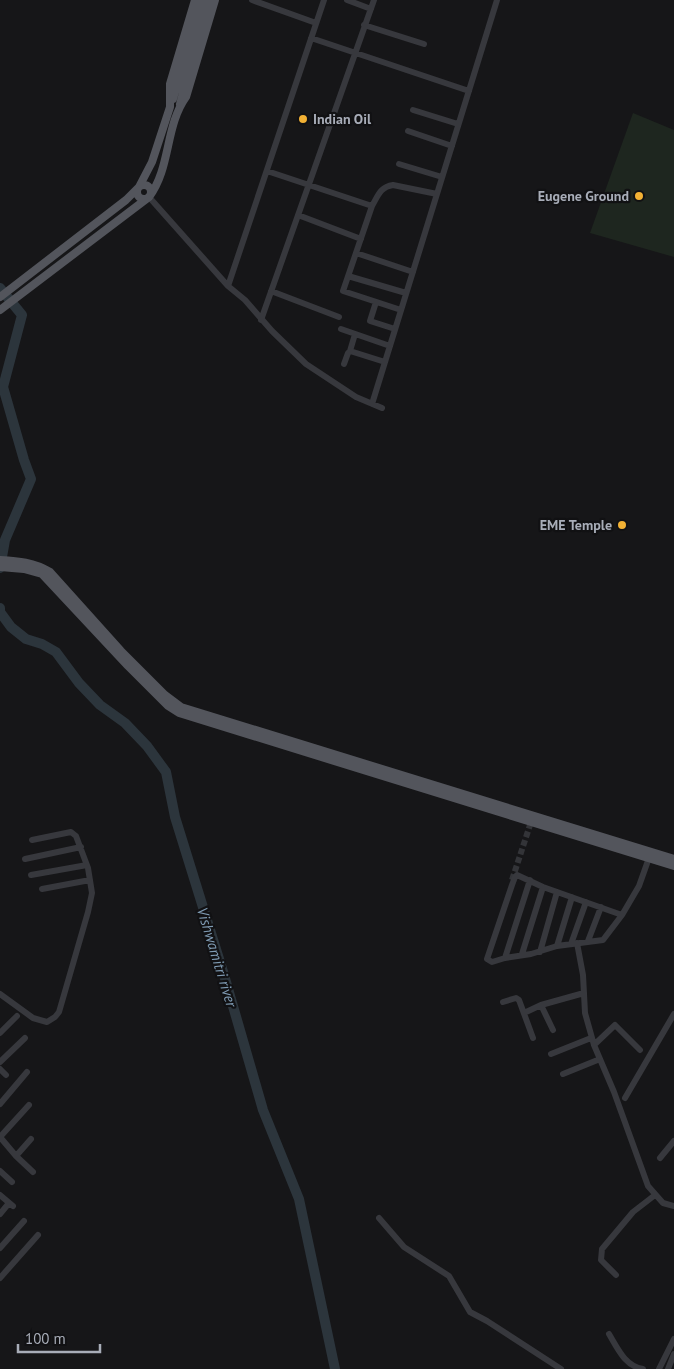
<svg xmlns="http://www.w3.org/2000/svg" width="674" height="1369" font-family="'PT Sans',sans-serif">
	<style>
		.green { fill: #1e261f }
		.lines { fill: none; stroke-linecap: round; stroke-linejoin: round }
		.river { stroke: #2c353c; stroke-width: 10 }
		.minor-tunnel { stroke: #333438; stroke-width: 6; stroke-dasharray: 6 3; stroke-linecap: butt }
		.minor { stroke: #37383d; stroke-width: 6 }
		.major { stroke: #53555c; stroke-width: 8 }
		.poi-dot { fill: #f2b134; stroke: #111113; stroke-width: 2 }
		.labels { text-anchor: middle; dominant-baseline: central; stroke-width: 4.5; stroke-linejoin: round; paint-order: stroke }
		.poi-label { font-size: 14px; font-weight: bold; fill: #a8adb8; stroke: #111113; text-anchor: end }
		.water-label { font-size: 15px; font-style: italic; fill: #7f9bb3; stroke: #111113 }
	</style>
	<rect width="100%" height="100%" fill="#161618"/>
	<!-- green -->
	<path class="green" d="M633 113 674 130V257L590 233Z"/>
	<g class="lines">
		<!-- river -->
		<path class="river" d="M0 288 22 315 3 387 24 460 31 479 5 540 0 568
			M0 608V612L11 627 26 639 42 644 56 652 79 683 100 705 125 723 147 746 166 772 175 817 224 975 263 1110 299 1199 335 1369"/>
		<!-- minor-tunnel -->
		<path class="minor-tunnel" d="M512 880 531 822"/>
		<!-- minor -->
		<path class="minor" d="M252 0 316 23
			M347 0 371 9
			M364 25 424 44
			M311 38 469 91
			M413 110 458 124
			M408 131 452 146
			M399 164 442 177
			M267 171 372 206 343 291 401 310
			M149 197 228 286 245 300 272 331 306 364 356 397 382 408
			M372 206C378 196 380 187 393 185L437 194
			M298 215 361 239
			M356 253 413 272
			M348 276 406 293
			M228 286 324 0
			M271 291 339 317
			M376 302 370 321 395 329
			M261 320 374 0
			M341 329 390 346
			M350 351 355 334
			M344 364 348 353 350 351 385 362
			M372 404 497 0
			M25 859 81 847
			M31 875 87 865
			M42 889 90 880
			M622 915 603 940 557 946 531 954 505 958 492 962 487 959 512 885 515 877 517 875 543 887 622 915 639 886 650 855
			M588 941 601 907
			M577 943 583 975 585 1013 594 1045 614 1092 648 1186 663 1203 674 1206
			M571 944 586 902
			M557 946 572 897
			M540 952 557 892
			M522 954 543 887
			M505 958 530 880
			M0 994 33 1018 47 1022 55 1017 59 1012 88 912 92 893 88 868 76 836 71 832 32 840
			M503 1002 516 998 519 1000 533 1038
			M541 1005 553 1030
			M524 1013 541 1005 584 993
			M0 1033 17 1016
			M594 1045 615 1025 640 1050
			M551 1054 591 1038
			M0 1062 25 1038
			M0 1069 6 1075
			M563 1074 600 1059
			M625 1098 674 1014
			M0 1104 27 1072
			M0 1137 16 1156 33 1172
			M0 1137 29 1105
			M16 1156 31 1139
			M660 1158 674 1141
			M0 1171 12 1182
			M0 1195 13 1206
			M0 1214 9 1203
			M379 1218 404 1247 449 1276 470 1312 487 1321 561 1369
			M0 1248 24 1221
			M616 1275 601 1260 602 1249 633 1212 655 1195
			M0 1278 38 1235
			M609 1334C618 1349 625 1366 643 1369
			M659 1369 674 1339
			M668 1369 674 1354"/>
		<!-- major -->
		<path class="major" d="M173 99 202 0
			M180 104 209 0
			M137 192a7 7 0 1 1 14 0a7 7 0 1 1-14 0Z
			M0 297 126 200 139 187 152 162 170 107V84L195 0
			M0 310 149 197C171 168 165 126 186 97L215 0
			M0 560C18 561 34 562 50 572L121 651 165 695 181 707 674 859
			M0 567 24 569 42 574 128 666 168 706 179 713 674 866"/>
	</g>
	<!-- markers -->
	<g class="poi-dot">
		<circle cx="303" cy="119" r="5"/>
		<circle cx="639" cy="196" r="5"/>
		<circle cx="622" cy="525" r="5"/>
	</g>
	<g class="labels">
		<!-- poi labels -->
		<g class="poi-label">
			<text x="313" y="119" text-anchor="start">Indian Oil</text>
			<text x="629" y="196">Eugene Ground</text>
			<text x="612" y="525">EME Temple</text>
		</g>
		<!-- water labels -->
		<g class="water-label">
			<text transform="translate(217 957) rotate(73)">Vishwamitri river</text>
		</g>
	</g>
	<!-- scale -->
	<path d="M18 1344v8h82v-8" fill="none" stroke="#a8adb8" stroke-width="2.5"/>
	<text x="25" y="1344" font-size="15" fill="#a8adb8" stroke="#111113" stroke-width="4" paint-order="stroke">100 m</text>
</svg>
